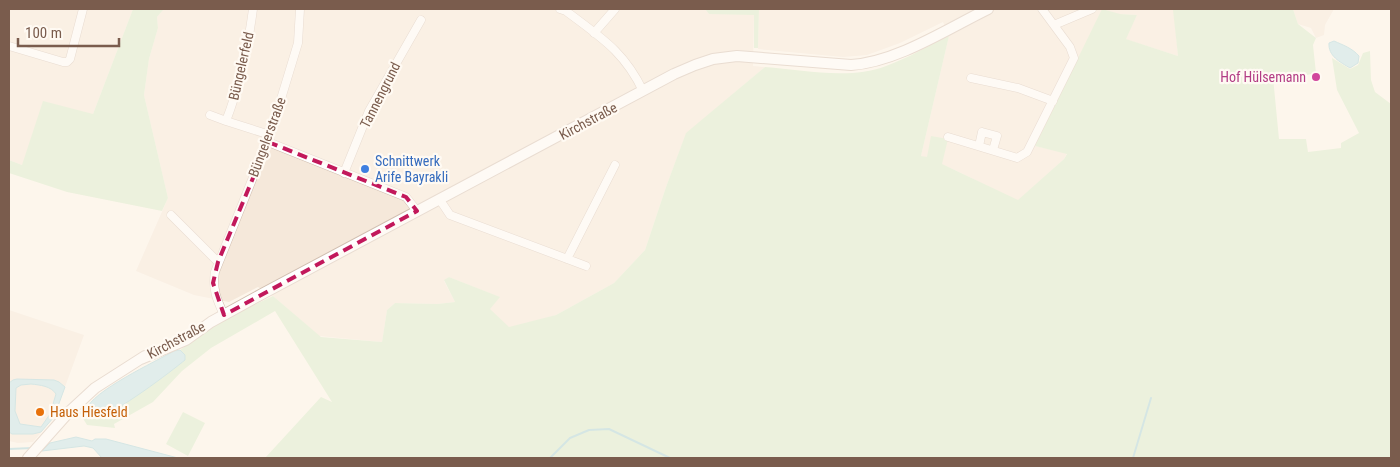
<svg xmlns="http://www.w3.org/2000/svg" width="1400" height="467" font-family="'Roboto Condensed',sans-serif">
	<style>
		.residential { fill: #f5e8da }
		.green { fill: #d8ecc9 }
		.water { fill: #bfe3e8; stroke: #a5d3da; fill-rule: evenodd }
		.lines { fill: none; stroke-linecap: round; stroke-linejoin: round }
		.stream { stroke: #a5d3da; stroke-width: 2 }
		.minor-casing { stroke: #d1beb0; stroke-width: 9 }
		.tertiary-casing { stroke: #d1beb0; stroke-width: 12 }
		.minor { stroke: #fff; stroke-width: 8 }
		.tertiary { stroke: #fff; stroke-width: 10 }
		.marked { fill: none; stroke: #c2185b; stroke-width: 4; stroke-dasharray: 10 6; stroke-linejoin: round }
		.hotel-dot { fill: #d1479c; stroke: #fffaf3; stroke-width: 2 }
		.shop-dot { fill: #3f7fe0; stroke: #fffaf3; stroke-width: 2 }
		.food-dot { fill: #e8710a; stroke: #fffaf3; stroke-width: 2 }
		.labels { text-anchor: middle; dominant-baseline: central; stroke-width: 4.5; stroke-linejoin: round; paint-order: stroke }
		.street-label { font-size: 14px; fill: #7a5c4d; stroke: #fffaf3 }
		.hotel-label { font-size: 14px; fill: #b23c85; stroke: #fffaf3; text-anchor: end }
		.shop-label { font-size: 14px; fill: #366cbe; stroke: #fffaf3; text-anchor: start }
		.food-label { font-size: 14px; fill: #c56008; stroke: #fffaf3; text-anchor: start }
	</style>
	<rect width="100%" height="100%" fill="#fdf6ec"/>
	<!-- residential -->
	<path class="residential" d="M9 9H133L93 114 22 165 9 160Z
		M164 9H705L709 14H754L753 66 765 67 686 134 666 187 645 250 614 283 556 315 505 331 508 327 489 309 499 297 449 277 444 281 455 302 437 304 395 303 387 310 382 342 319 336 273 296 258 287 229 302 194 295 136 271 168 198 144 95 149 59 158 28 157 17Z
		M759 9H1177L1174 11 1178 56 1125 39 1137 15 1120 14 1035 146 1067 153 1064 159 1018 201 957 171 921 156 949 36 943 22 900 43 867 55 843 57 758 49Z
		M1293 9H1334L1325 25 1324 35 1316 38 1311 28 1298 24Z
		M9 310 84 335 54 417 33 442 18 443 9 441Z"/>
	<!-- green -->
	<path class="green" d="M133 9H164L157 17 158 28 149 59 144 95 168 198 162 211 67 192 9 173V160L22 165 43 101 93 114Z
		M705 9H759L758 48H754V15L709 14Z
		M1102 9 1120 14 1137 15 1126 39 1178 56 1173 10 1177 9H1293L1298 24 1316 38 1313 45 1316 73 1298 77 1296 71 1273 77 1279 139H1306L1308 152 1341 148V143L1359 133 1337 90 1332 58 1350 69 1358 65 1363 53 1370 51 1371 80 1375 92 1391 104V458H265L321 397 332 402 275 311 211 348 182 371 153 402 114 424 115 428 87 425 79 412 86 408V410L185 355 180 350 225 319 273 296 321 337 382 342 387 310 395 303 437 304 455 302 444 280 449 277 500 297 490 309 509 327 556 315 614 283 645 250 666 187 686 133 765 67C804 70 849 80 886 66 908 58 928 46 949 36L921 156 927 157 931 136 948 139 942 164 1018 200 1064 159 1067 154 1035 146Z
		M183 412 205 423 188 456 166 444Z"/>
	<!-- water -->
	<path class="water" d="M1334 41C1343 45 1352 48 1359 56L1358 63 1350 68C1340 62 1328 56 1329 43Z
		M180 350 185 355V360C173 370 113 416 100 415 96 415 90 412 86 410 92 391 155 362 174 351Z
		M17 379 54 380 59 382 65 387 54 417 41 432 33 434H12L9 432V383L13 380ZM31 384C40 385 51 386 56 394L50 414 41 427 20 424 15 411 16 388 21 385Z
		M76 437 92 441 95 439H106L178 458H102L93 448 84 446 42 451 50 443Z"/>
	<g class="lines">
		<!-- stream -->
		<path class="stream" d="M9 449 32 448
			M550 458 570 438 589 430 609 429 670 458
			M1133 458 1151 398"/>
		<defs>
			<path id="minor" d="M560 9 566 11C600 37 624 51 643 91
				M1054 25 1092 9
				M594 33 615 9
				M9 46 63 62H67L70 59 83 9
				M971 78 1018 88 1053 101
				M210 115 226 121 270 135
				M226 121C240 85 248 47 253 9
				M948 137 1017 158 1027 152 1074 58 1070 47 1042 9
				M268 142 406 197 417 211
				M979 146 982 132 997 136 993 150
				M344 173 369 111 421 20
				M440 200 450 215 586 266
				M171 215 218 262
				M567 259 615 165
				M224 315C217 300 212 289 215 272L270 135 298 43 300 9"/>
			<path id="tertiary" d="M141 359 186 340 211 322 262 294 674 74 695 65 713 59 737 56 851 65C897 62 947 29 988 9
				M28 458 69 412 95 388 145 356"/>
		</defs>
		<!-- minor casing -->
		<use href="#minor" class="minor-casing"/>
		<!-- tertiary casing -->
		<use href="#tertiary" class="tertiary-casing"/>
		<!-- minor -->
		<use href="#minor" class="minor"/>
		<!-- tertiary -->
		<use href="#tertiary" class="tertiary"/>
	</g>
	<!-- marked area -->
	<path d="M0 0H1400V467H0ZM268 142 406 197 417 211 224 315 213 283 218 262Z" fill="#fdf6ec" fill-opacity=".55" fill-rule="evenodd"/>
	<path class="marked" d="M268 142 406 197 417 211 224 315 213 283 218 262Z"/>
	<!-- markers -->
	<circle class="hotel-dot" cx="1316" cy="77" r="5"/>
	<circle class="shop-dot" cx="365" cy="169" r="5"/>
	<circle class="food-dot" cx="40" cy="412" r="5"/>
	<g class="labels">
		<!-- street labels -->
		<g class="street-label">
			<text transform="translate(241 66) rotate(-77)">Büngelerfeld</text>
			<text transform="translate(380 95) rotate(-63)">Tannengrund</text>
			<text transform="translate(588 121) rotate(-28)">Kirchstraße</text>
			<text transform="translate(267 137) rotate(-70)">Büngelerstraße</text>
			<text transform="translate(176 340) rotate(-28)">Kirchstraße</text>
		</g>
		<!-- hotel labels -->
		<g class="hotel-label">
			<text x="1306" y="77">Hof Hülsemann</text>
		</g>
		<!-- shop labels -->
		<g class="shop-label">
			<text x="375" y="161">Schnittwerk<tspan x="375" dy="16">Arife Bayrakli</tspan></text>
		</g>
		<!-- food labels -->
		<g class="food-label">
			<text x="50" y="412">Haus Hiesfeld</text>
		</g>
	</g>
	<!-- border -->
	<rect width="1400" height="467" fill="none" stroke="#7a5c4d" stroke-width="20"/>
	<!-- scale -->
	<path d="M18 38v8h101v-8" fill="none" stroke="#7a5c4d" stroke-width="2.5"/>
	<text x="25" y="38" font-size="15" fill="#7a5c4d" stroke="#fffaf3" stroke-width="4" paint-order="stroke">100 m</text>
</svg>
